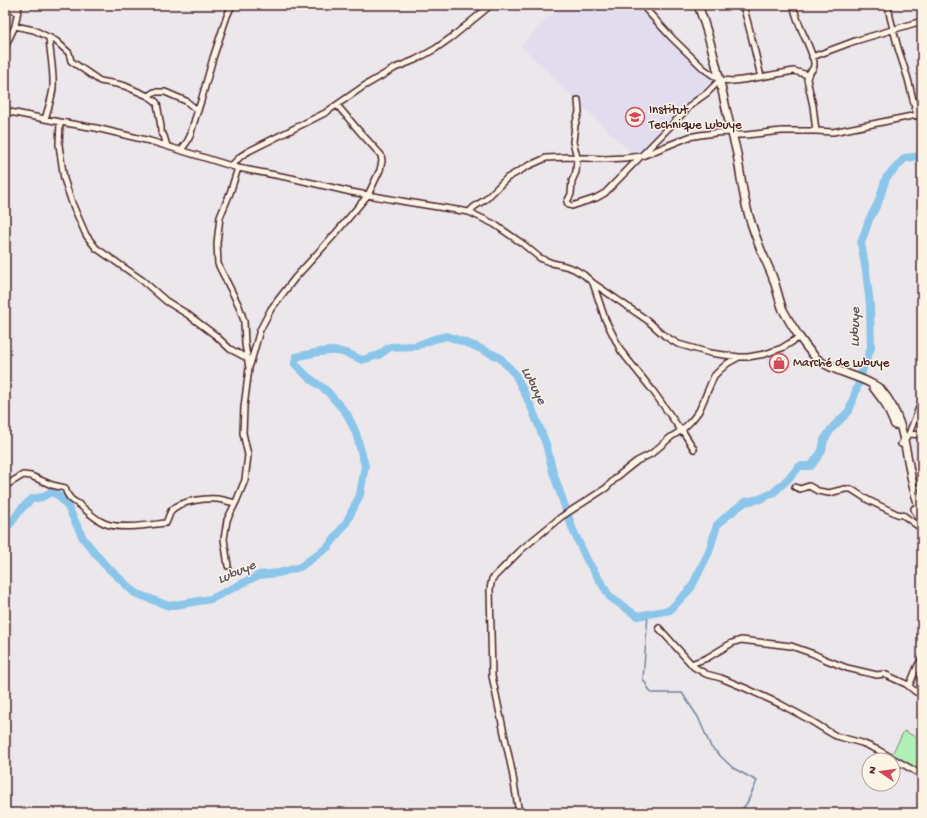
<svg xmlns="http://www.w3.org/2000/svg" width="927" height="818" font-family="'Gochi Hand',sans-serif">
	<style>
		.built { fill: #e1ddef }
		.green { fill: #b0f0b8; stroke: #7d8872 }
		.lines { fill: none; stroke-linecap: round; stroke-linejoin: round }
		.stream { stroke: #71839e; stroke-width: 1.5 }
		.river { stroke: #8bc6ea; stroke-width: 8 }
		.street-casing { stroke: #4a1f2b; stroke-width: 8 }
		.secondary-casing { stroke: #4a1f2b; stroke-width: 10 }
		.street { stroke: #fcf5e5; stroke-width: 5 }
		.secondary { stroke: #fcf5e5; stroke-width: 7 }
		.labels { text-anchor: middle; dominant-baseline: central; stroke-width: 3; stroke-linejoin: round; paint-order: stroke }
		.poi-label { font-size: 13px; fill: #4a1f2b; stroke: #fcf5e5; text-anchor: start }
		.water-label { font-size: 14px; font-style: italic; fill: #5e5164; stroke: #fcf5e5 }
	</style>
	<rect width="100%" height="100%" fill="#ece7eb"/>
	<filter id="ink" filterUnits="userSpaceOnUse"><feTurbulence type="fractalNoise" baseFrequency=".025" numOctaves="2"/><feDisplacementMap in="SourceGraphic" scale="8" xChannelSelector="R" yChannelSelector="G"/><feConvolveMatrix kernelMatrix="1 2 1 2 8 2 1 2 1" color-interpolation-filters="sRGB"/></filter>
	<g filter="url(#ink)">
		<!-- built -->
		<path class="built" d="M561 5H640L714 77 636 158 521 46Z
			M785 350 792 367 772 375 766 358Z"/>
		<!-- green -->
		<path class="green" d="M904 731 922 740V771L891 756Z"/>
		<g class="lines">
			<!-- stream -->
			<path class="stream" d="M648 614 643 679 651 693H682L698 717 711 747 733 768 757 781 747 803 739 813"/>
			<!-- river -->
			<path class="river" d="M5 529 12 522 21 509 32 499 42 497 51 492 59 496 68 507 83 538 104 564 135 593 169 606 211 599 259 575 279 573 300 567 328 547 346 523 360 495 365 466 356 433 347 414 327 391 308 377 295 364 296 357C309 354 322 350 335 351 344 351 354 356 362 360L379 355 390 347 416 346 434 339 447 336 472 345 499 357 515 374 530 404 546 444 553 472 573 530 587 560 610 597 637 616 670 610 691 588 709 552 717 525 729 514 745 502 760 499 773 493 789 478 800 466H811L822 451 824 440 832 428 849 411 858 385 864 365 871 348 870 305 866 271 861 243 869 220 878 203 886 178 905 158 922 156"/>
			<defs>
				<path id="street" d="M8 5 17 13
					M743 5 751 35 761 77
					M793 5C795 12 797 19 800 26 803 35 815 56 814 65 814 71 808 71 807 79L813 106 816 131
					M888 5 890 17 898 48 908 79 917 116
					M15 26 34 30 56 41 69 53 71 61 100 81 117 84 125 86 148 96 154 100 157 103 161 127V132L164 136 167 146
					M5 47 15 26 19 5
					M812 57 855 41 922 21
					M720 80 734 81 749 79 794 71 808 75
					M148 96 154 92H165L186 101 198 111
					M578 100 579 112 575 125 573 142 577 157 576 172 572 181 571 194 567 202 569 205 572 206 596 198 605 193 693 103 707 93 720 80 704 69 672 38 642 5
					M5 111 60 122 96 128 150 141 238 168 291 178 351 192 407 202 469 212 494 224 523 244 540 258 552 263 565 266 574 269 584 275 593 283 647 320 665 336 678 344 710 353 739 357
					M45 119C48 109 52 98 53 88 54 71 50 54 49 37
					M60 122 59 145 64 179 72 203 86 235 96 248 142 280 166 301 187 314 215 335 230 349 247 358
					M181 150 187 142 190 136 195 119 201 101 213 58 227 16 232 5
					M231 166 241 156 249 151 325 113 364 86 395 68 415 60 435 49 452 37 491 5
					M469 212 474 207 486 199 507 178 528 166 546 158 567 157 605 159 624 158 642 156 689 137 700 135 715 133 731 132 737 135H746L782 131H816L833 132 922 114
					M593 283 605 319 621 351 653 391 680 429 682 430 694 449
					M250 365 260 330 271 309 295 278 335 234 368 195 380 170 382 161 381 155 360 132 337 105
					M909 434 922 435
					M901 444 909 434 922 400
					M5 486 23 475 31 476 52 485 65 488C66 492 68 496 71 499 74 502 78 503 81 506 88 512 95 519 104 523 120 530 149 525 166 523 168 519 169 515 171 511 180 500 210 497 223 500 227 501 231 502 235 503
					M795 487 800 489 809 486 818 491 829 493 845 489H851L868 500 897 514 903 515 922 529
					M228 566 224 539 227 520 236 502 245 480 248 455 243 433 244 407 249 368 245 344 244 321 239 306 218 264 217 243 220 217 230 193 238 168
					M659 628 694 667 706 674 721 678 745 688 780 704 808 719 829 732 836 736 862 743 878 750 922 775
					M691 664 707 658 732 643 741 640 791 646 814 654 824 659 847 668 877 675 884 674 906 684 916 692 922 693
					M909 686 918 665 922 659
					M519 813 512 771 492 676 490 589 492 579 522 549 561 517 606 488 618 476 637 461 651 454 671 437 682 430 692 420 699 411 714 376 721 369 728 363 739 357H748L765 354 782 348 800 337"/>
				<path id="secondary" d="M698 5C711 40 719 76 727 113 730 127 734 140 737 154 740 171 742 188 746 205 749 218 754 232 759 245 763 256 769 267 773 278 777 289 779 300 783 310 790 323 808 353 820 361 835 372 856 375 872 384 876 386 880 388 882 391 911 425 904 474 922 513
					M873 387 885 403 895 425
					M915 509 922 522"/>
			</defs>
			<!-- street casing -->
			<use href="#street" class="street-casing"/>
			<!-- secondary casing -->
			<use href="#secondary" class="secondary-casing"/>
			<!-- street -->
			<use href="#street" class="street"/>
			<!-- secondary -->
			<use href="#secondary" class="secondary"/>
		</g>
	</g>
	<!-- icons -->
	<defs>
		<symbol id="school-ring" viewBox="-11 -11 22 22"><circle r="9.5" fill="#fcf5e5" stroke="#d1495b" stroke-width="1.5"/><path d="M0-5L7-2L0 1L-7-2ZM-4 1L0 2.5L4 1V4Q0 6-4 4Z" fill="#d1495b"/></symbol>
		<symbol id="shop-ring" viewBox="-11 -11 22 22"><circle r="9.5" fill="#fcf5e5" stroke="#d1495b" stroke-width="1.5"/><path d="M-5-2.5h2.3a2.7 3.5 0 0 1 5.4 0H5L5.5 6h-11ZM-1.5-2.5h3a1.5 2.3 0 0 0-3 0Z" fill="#d1495b"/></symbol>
	</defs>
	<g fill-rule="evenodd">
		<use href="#school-ring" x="624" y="106" width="22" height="22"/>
		<use href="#shop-ring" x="768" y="352" width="22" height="22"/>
	</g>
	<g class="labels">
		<!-- poi labels -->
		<g class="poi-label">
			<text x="649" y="110">Institut<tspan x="649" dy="15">Technique Lubuye</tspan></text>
			<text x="793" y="363">Marché de Lubuye</text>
		</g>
		<!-- water labels -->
		<g class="water-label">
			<text transform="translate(856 327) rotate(-89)">Lubuye</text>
			<text transform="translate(533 386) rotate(63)">Lubuye</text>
			<text transform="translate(237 573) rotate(-24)">Lubuye</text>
		</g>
	</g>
	<!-- margin -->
	<rect width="927" height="818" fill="none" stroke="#fcf5e5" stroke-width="20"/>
	<rect x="10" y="10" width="907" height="798" fill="none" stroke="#4a1f2b" stroke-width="1.5" filter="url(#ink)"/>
	<!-- north arrow -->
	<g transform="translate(881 772) rotate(283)"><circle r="19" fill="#fcf5e5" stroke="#b59f9b"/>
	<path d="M0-3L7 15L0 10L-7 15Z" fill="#d1495b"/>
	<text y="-6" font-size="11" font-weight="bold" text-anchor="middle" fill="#4a1f2b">N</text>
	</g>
</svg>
